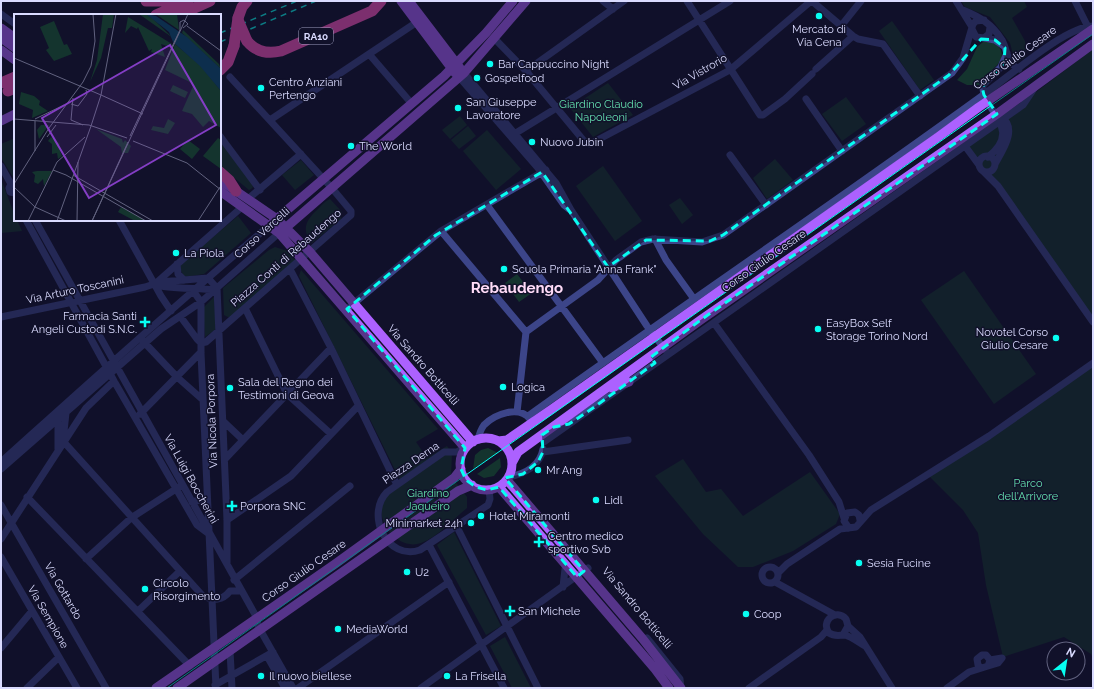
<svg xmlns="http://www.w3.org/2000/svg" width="1094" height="689" font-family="Raleway,sans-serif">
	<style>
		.green { fill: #14342e }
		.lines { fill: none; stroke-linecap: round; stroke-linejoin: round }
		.minor { stroke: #3c4589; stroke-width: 7 }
		.major { stroke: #ac61ff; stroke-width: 9 }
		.highway { stroke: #ff55c0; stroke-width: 11 }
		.tram { stroke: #07fef2; stroke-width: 1 }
		.rail { stroke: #07fef2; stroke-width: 1.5; stroke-dasharray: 6 5; stroke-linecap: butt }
		.highway-bridge { stroke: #ff55c0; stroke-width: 11 }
		.marked { fill: none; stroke: #07fef2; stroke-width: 3; stroke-dasharray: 8 5; stroke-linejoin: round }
		.poi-dot { fill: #07fef2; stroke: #11112a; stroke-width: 1.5 }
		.labels { text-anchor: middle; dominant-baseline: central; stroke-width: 3; stroke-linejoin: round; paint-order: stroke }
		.shield { fill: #11112a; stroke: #9e9ebf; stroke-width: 1 }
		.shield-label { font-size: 10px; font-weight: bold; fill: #dadbff }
		.poi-label { font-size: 11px; fill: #dadbff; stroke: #11112a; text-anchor: start }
		.street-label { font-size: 11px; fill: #dadbff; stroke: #11112a }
		.park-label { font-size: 11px; fill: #64e1af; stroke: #11112a }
		.district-label { font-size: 15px; font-weight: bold; fill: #ffdcf8; stroke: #11112a }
		.inset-road { fill: none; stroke: #61627f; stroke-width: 1 }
		.view { fill: #843ec5; fill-opacity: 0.15; stroke: #843ec5; stroke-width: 2 }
		.inset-edge { fill: none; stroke: #dadbff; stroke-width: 2 }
	</style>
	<rect width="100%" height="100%" fill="#11112a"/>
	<!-- green -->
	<path class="green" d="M961 1H1024L1027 7 1012 18 1025 41 1026 57 1018 62H1015L1010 43 990 17 965 7Z
		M892 21 934 80 920 90 879 31Z
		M983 42C988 41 994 42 998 46 1012 62 984 72 979 85H967L957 80 967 69 977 47Z
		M1093 49V321L1004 194 965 146Z
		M608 83 633 115 593 137 570 108Z
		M846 97 866 124 842 141 822 114Z
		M460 116 467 125 450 139 442 130Z
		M468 126 476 136 459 149 451 140Z
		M487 130 521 169 496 190 463 151Z
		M15 138V180L1 158V144Z
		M220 140 251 182 253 187 251 189 249 190 220 166Z
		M775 159 793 180 767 199 753 178Z
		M301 160 314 175 295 190 282 175Z
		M603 166 642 221 615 241 576 186Z
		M1 179 15 216V220H17L22 231 1 233Z
		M680 198 693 215 682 224 669 205Z
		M330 199 342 212 341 219 312 243C301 230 306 220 317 210 321 206 325 201 330 199Z
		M238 216 251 233 204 274 184 277 179 266Z
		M275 247 287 251 296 261 230 318 224 315 223 288 269 250Z
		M301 270 438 429 416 442 427 458 447 446 452 453 451 476 467 497V508C453 519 438 537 421 543 399 551 376 523 382 502 384 495 396 487 401 482L299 276Z
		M964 271 1036 374 994 404 921 300Z
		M517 274 532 293 519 302 505 283Z
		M214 297 216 329 205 337 203 308Z
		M1093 363V659L1091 654 1064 637 1003 657 986 585 978 533 963 510 928 475Z
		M488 448 498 453 473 469 475 455 481 450Z
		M500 458 501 467 494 476 484 478 477 474Z
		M683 459 706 492 721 489 743 516 810 472 840 514 836 524 793 551 753 567H738L703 534 655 476Z
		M454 532 501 626 486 635 437 545Z
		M505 637 531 688H512L490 646Z"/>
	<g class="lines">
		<!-- minor -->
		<path class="minor" d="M603 1 613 9
			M687 1 760 115H763L785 99 812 74
			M812 1 853 36 858 39 883 44 920 96
			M956 1 972 27
			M1075 1 1089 29
			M963 10C980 17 992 24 1002 40 1008 51 1006 63 1019 69
			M1 14 15 24
			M841 26 861 1
			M972 29 976 37 984 38 989 34 990 27
			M494 38 526 71 584 141 590 144 730 70 811 1
			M984 38 995 40 1004 46
			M369 54 412 104
			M816 69 853 36
			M526 71 624 1
			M464 73 556 183 571 210 647 326 666 351
			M459 77 538 168 564 205 569 209
			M806 99 842 151
			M270 120 420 20
			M220 136 260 190
			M511 136 730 1
			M965 146 979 165
			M730 155 766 205
			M979 164a8 8 0 1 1 16 0a8 8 0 1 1-16 0Z
			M988 157C1025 128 980 109 983 85L1001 67 1007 53
			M995 164C1002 151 1019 128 1000 116
			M1 166 11 184
			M983 171 998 186 1093 322
			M15 184H11L9 188 10 192 15 193
			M248 199 301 154
			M487 205 603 363
			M26 220 114 381 197 525 209 534
			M35 220 257 618 258 626 293 688
			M119 220 161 296 171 311
			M441 231 526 332
			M655 239 666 260 694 299
			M177 264 178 274 184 280
			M290 269 331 348 397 485
			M208 278 217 288 227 520V564
			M156 283 242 207
			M154 284C162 289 201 288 214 290
			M194 292 201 302V353L216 688
			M245 308 287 394 331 434
			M347 309 441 231 546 170
			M180 316 197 339 201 343 206 342 351 215V211L331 187 230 77
			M1 317 145 287 160 282 208 278
			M714 323 809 455 839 502 844 518
			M526 332 598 280 616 260 641 242 653 239 702 242 723 235 952 73 963 58 973 24 976 21 984 20
			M142 340 177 377 203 400
			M517 412 526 332
			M140 414 201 352
			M528 416C679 308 833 204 983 95 1009 77 1064 27 1093 26
			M223 421 243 440
			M478 440C479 435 481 429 484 425 495 414 519 405 530 419
			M63 441 202 595C213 602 223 600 230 591H241
			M63 441 66 413
			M544 442 1023 105 1035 87
			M465 448 457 452H444L387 492C365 515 387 561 420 550L488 505 490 499 489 489
			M58 449V417
			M543 452 628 440
			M225 459 331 348
			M1 462C90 382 178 302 270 225
			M1 469 161 329 201 302 279 233
			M509 477C524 474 540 466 543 449
			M27 497 190 666
			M192 502 207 498
			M1 505 106 688
			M227 520 291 476 358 406
			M456 525 538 688
			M849 528 844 521 847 513 855 512 859 515 860 520
			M1 539 86 408 114 381
			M429 545 504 688
			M1 557 77 688
			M86 559 131 518 179 487
			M762 575a8 8 0 1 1 16 0a8 8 0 1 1-16 0Z
			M778 573 787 564 840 529 856 527 871 510 989 436 1093 363
			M234 580 350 486
			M775 582 835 615
			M563 587 565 569
			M138 611 180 571
			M848 626 860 637 892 688
			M843 635 848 626 846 619C836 608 820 621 829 633 835 637 839 635 845 635 852 637 858 642 865 646
			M647 638 680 679 681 688
			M1 648 32 611
			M230 651 232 688
			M267 656 285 688
			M988 666 998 663 1002 658 990 660
			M215 685 273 652
			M27 688 59 657
			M298 688 449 582
			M421 688 588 568
			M749 688 821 637 827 630
			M947 688 969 672 988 666 990 660 986 655H982L977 659 978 665 981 668"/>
		<!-- major -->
		<path class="major" d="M401 1 455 73
			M409 1 460 68
			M1 28 15 38
			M1 38 15 48
			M1 50 15 60
			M1 121 15 114
			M220 180 277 219 310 252 473 442
			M220 191 279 233 465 448
			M273 222 444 76 486 33 513 1
			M282 231 464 73 526 1
			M612 388 629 382
			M460 464a26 26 0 1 1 52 0a26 26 0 1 1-52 0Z
			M498 441 507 440 552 409 938 137 979 107 1093 29
			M512 463 518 452 702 319 997 114 1093 44
			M507 480 642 638 681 688
			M499 487 655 669 669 688
			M156 688 335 564 454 478 461 469
			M177 688 458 491 472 485"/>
		<!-- highway -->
		<path class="highway" d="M146 1H169
			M156 15 188 1
			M179 15 210 1
			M238 18 242 7 247 1
			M247 41C256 52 268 54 281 51L372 11 381 1
			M220 70 228 62 234 46
			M1 83 15 77
			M8 91 15 88
			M220 172 229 180 236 191"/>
		<!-- tram -->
		<path class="tram" d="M167 688 463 477 1093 34"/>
		<!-- rail -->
		<path class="rail" d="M220 33 297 1
			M220 42 316 1"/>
		<!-- highway-bridge -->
		<path class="highway-bridge" d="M238 20 247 41
			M234 46 238 18"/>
	</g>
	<!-- marked area -->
	<path d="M0 0H1094V689H0ZM981 39 995 40 1005 48 1004 63 982 87 984 95 997 114 702 319 651 357 655 363 593 408 569 424 554 427 542 435 543 452 538 462 523 474 505 478 584 571 577 577 499 487 487 490 476 487 466 480 461 469 465 448 347 309 436 235 542 172 608 267 646 240 710 241 723 235 949 75Z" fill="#11112a" fill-opacity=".55" fill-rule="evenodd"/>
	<path class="marked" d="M981 39 995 40 1005 48 1004 63 982 87 984 95 997 114 702 319 651 357 655 363 593 408 569 424 554 427 542 435 543 452 538 462 523 474 505 478 584 571 577 577 499 487 487 490 476 487 466 480 461 469 465 448 347 309 436 235 542 172 608 267 646 240 710 241 723 235 949 75Z"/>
	<!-- markers -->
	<g class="poi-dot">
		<circle cx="819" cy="16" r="4"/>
		<circle cx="490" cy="64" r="4"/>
		<circle cx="477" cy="78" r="4"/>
		<circle cx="261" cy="88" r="4"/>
		<circle cx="458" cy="108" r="4"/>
		<circle cx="532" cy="142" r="4"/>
		<circle cx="351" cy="146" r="4"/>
		<circle cx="176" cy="253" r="4"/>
		<circle cx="504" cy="269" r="4"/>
		<path d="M143 316h4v4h4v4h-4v4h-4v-4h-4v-4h4z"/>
		<circle cx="818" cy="329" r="4"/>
		<circle cx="1056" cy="338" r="4"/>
		<circle cx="503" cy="387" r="4"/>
		<circle cx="230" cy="388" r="4"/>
		<circle cx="538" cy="470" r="4"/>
		<circle cx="596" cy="500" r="4"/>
		<path d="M230 500h4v4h4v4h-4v4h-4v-4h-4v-4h4z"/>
		<circle cx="481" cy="516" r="4"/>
		<circle cx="471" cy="523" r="4"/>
		<path d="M537 536h4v4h4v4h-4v4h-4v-4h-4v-4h4z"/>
		<circle cx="859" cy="563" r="4"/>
		<circle cx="407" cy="572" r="4"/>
		<circle cx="145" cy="589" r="4"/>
		<path d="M508 605h4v4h4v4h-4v4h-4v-4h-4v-4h4z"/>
		<circle cx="746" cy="614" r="4"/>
		<circle cx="338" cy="629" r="4"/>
		<circle cx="261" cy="676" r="4"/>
		<circle cx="447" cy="676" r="4"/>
	</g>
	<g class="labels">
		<!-- shield labels -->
		<rect class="shield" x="299" y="28" width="34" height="16" rx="3"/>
		<g class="shield-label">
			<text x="316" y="36">RA10</text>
		</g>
		<!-- poi labels -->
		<g class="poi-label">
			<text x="819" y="29" text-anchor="middle">Mercato di<tspan x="819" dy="13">Via Cena</tspan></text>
			<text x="498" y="64">Bar Cappuccino Night</text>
			<text x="485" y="78">Gospelfood</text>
			<text x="269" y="82">Centro Anziani<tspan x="269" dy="13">Pertengo</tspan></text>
			<text x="466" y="102">San Giuseppe<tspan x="466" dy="13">Lavoratore</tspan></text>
			<text x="540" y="142">Nuovo Jubin</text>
			<text x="359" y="146">The World</text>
			<text x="184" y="253">La Piola</text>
			<text x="512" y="269">Scuola Primaria "Anna Frank"</text>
			<text x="137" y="316" text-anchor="end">Farmacia Santi<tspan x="137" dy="13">Angeli Custodi S.N.C.</tspan></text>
			<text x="826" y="323">EasyBox Self<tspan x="826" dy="13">Storage Torino Nord</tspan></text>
			<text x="1048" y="332" text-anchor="end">Novotel Corso<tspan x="1048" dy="13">Giulio Cesare</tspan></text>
			<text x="238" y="382">Sala del Regno dei<tspan x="238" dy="13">Testimoni di Geova</tspan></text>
			<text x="511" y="387">Logica</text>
			<text x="546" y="470">Mr Ang</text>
			<text x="604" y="500">Lidl</text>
			<text x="240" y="506">Porpora SNC</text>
			<text x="489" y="516">Hotel Miramonti</text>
			<text x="463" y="523" text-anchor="end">Minimarket 24h</text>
			<text x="548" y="536">Centro medico<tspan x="548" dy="13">sportivo Svb</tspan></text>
			<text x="867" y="563">Sesia Fucine</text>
			<text x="415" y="572">U2</text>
			<text x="153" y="583">Circolo<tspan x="153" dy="13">Risorgimento</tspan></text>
			<text x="518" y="611">San Michele</text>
			<text x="754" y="614">Coop</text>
			<text x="346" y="629">MediaWorld</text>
			<text x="269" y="676">Il nuovo biellese</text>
			<text x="455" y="676">La Frisella</text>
		</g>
		<!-- street labels -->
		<g class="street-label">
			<text transform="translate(1015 58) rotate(-36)">Corso Giulio Cesare</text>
			<text transform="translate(700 72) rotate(-30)">Via Vistrorio</text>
			<text transform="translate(262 233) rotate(-42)">Corso Vercelli</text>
			<text transform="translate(286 258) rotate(-41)">Piazza Conti di Rebaudengo</text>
			<text transform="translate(764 261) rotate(-35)">Corso Giulio Cesare</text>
			<text transform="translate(75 290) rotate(-12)">Via Arturo Toscanini</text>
			<text transform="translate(423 365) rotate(49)">Via Sandro Botticelli</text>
			<text transform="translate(212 421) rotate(-92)">Via Nicola Porpora</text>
			<text transform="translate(411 463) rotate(-34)">Piazza Derna</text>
			<text transform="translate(191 479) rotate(61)">Via Luigi Boccherini</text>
			<text transform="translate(304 571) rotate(-35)">Corso Giulio Cesare</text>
			<text transform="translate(63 591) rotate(60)">Via Gottardo</text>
			<text transform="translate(637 608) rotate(50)">Via Sandro Botticelli</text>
			<text transform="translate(48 617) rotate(60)">Via Sempione</text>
		</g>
		<!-- park labels -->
		<g class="park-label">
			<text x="601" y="104">Giardino Claudio<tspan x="601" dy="13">Napoleoni</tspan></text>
			<text x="1028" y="483">Parco<tspan x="1028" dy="13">dell'Arrivore</tspan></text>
			<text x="428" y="493">Giardino<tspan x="428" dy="13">Jaqueiro</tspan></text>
		</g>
		<!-- district labels -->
		<g class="district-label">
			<text x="517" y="288">Rebaudengo</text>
		</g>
	</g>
	<!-- overview -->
	<g transform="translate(14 14)">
		<rect width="207" height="207" fill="#11112a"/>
		<path d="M89 0H100L98 14H94L87 44 76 68 83 46ZM125 0H132L139 5 159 24ZM141 0H163L165 16 143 1ZM114 3 158 30 156 33 147 30 151 43 137 38 138 35 135 37 124 13 123 15 117 12 111 19ZM40 7 50 31 53 30 58 40 40 47 32 36 35 34 26 13ZM169 16 205 50 207 55 168 19ZM161 30 187 52 207 77V114L195 107 189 113 178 100 168 97 180 70 151 56ZM159 71 174 78 171 84 156 77ZM7 78 20 82 26 87 25 91 34 97 18 104 19 96 5 90ZM154 105 161 109 154 120 137 116 139 112 150 114ZM27 111H35L25 125 23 116ZM82 115 108 125 109 129 111 126 117 132 114 139H108L107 133ZM37 123 46 130 44 132 48 142 44 145 43 139 38 140V130L34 127ZM204 124 207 126V155L189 142ZM174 126 186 135 178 145 166 135ZM23 157H38L30 172 29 165 24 170 20 168 21 161 18 158ZM107 193 129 205V207H121L104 198Z" fill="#14342e"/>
		<path d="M132 0 142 2 173 23 207 55V77L186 52 159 28 155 18Z" fill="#0d2e4d"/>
		<path class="inset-road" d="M173 12 207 37M0 44 87 81M87 81 129 100M59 84 57 106 69 111M57 90 64 92 73 80 72 76M0 105 75 111 113 124M21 105 50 91M77 112 87 81 102 0M35 114 69 68 77 52 81 27 79 0M116 122 166 16V8L170 6 174 10 169 14M33 123 42 111M119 127 173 149 207 176M21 137V107M39 156 52 161 132 207M59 161 139 207M0 170 35 114M0 173 21 193 52 207M14 207 43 148 71 123M43 207 77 112M63 207 64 148M78 207 114 128M78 207 174 0M184 207 206 173"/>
		<path class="view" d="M156 31 202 111 75 184 28 104Z"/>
		<rect width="207" height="207" class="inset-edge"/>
	</g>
	<!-- border -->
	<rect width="1094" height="689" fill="none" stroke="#dadbff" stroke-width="4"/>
	<!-- north arrow -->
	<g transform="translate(1066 661) rotate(30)"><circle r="19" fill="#11112a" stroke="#61627f"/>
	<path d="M0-3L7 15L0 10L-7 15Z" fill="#07fef2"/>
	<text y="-6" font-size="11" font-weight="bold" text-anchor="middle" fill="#dadbff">N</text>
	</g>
</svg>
